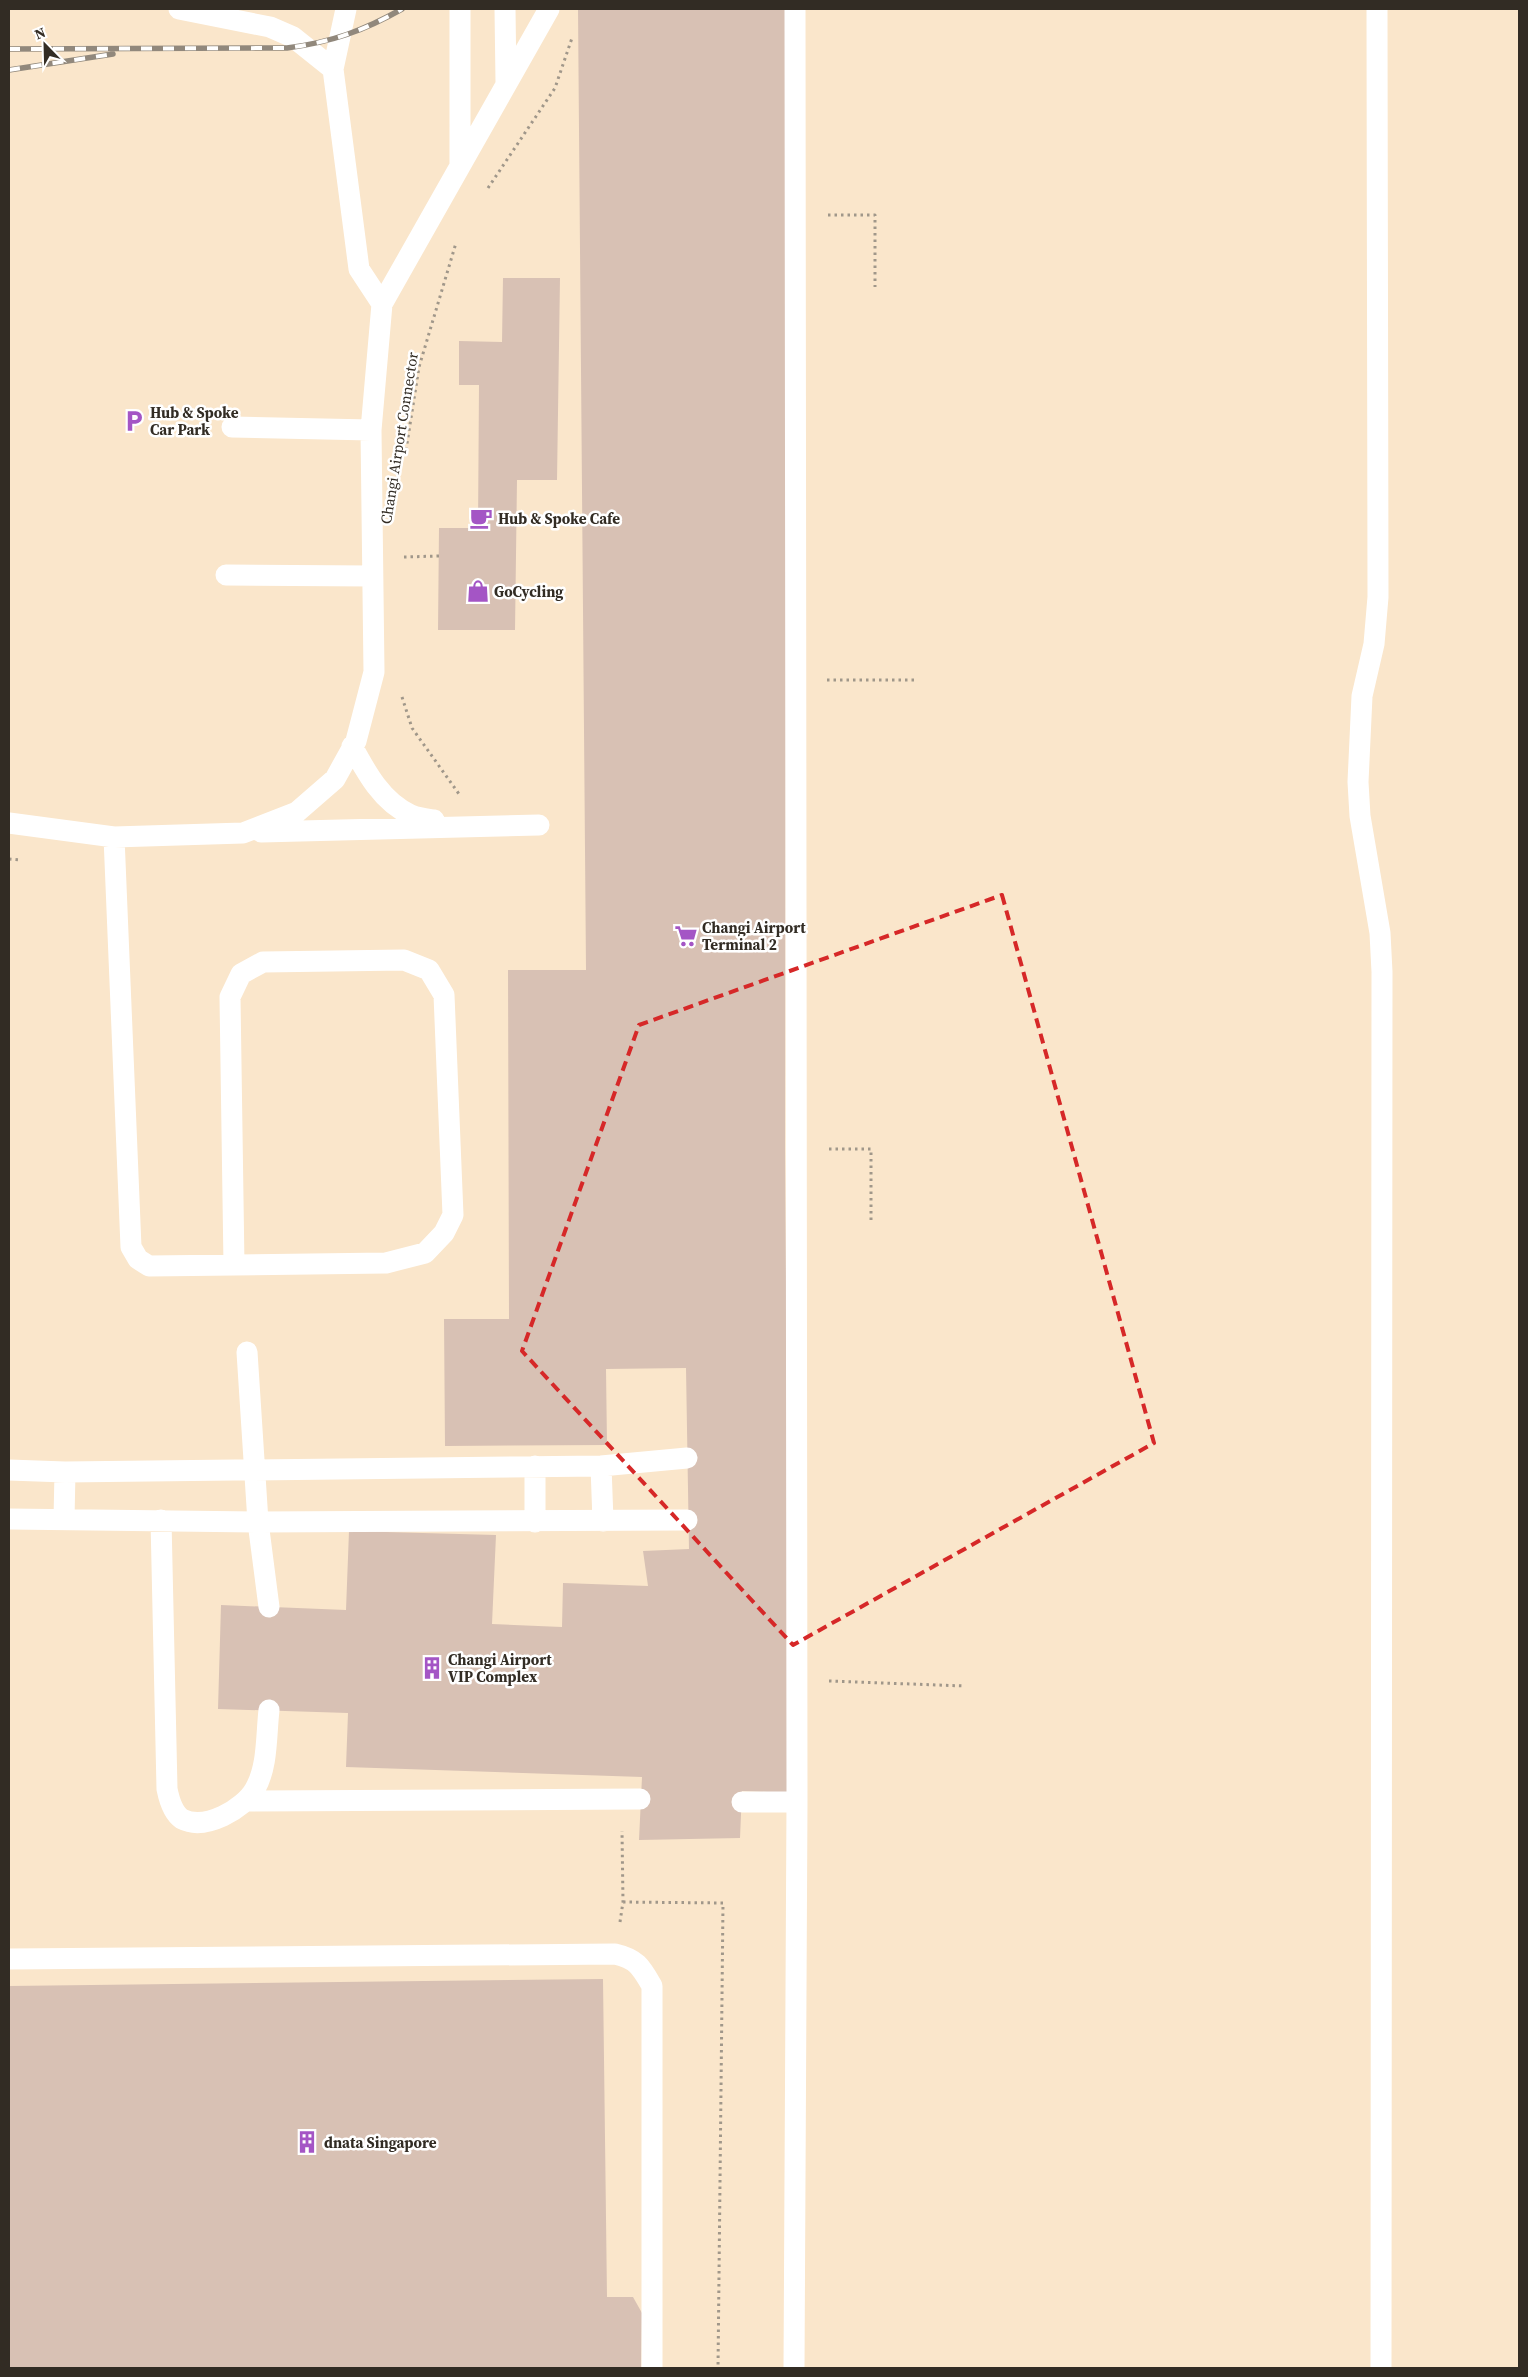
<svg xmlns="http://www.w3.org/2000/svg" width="1528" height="2377" font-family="'Source Serif 4',serif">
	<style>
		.built { fill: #fae6cb }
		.building { fill: #d8c1b4 }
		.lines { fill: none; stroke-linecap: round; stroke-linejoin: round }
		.path { stroke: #a0978a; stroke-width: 3; stroke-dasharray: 2.5 4; stroke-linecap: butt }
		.lane { stroke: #fff; stroke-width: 21 }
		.rail-casing { stroke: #91887c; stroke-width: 5.5 }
		.rail { stroke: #fff; stroke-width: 4; stroke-dasharray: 11; stroke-linecap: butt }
		.marked { fill: none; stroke: #d62828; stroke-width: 4; stroke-dasharray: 10 6; stroke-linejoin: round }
		.labels { text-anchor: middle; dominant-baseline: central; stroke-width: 5; stroke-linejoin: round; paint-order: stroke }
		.poi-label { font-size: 15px; font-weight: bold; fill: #322c24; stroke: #fff; text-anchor: start }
		.street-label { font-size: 15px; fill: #322c24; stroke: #fff }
	</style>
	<rect width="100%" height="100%" fill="#fdf1e0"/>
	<!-- built -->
	<path class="built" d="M9 9H1519V2368H9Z"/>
	<!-- building -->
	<path class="building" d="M578 9H787L785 1149 790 1793 742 1791 740 1838 639 1840 642 1777 346 1767 348 1713 218 1709 221 1605 346 1610 349 1531 496 1535 492 1624 562 1627 563 1583 648 1586 643 1551 689 1549 686 1368 606 1369 607 1445 445 1446 444 1319H509L508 970H586Z
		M503 278H560L557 480H517L515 630H438L439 528H478L479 385H459V341L502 342Z
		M603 1979 607 2297H633L642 2313 641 2368H9V1986Z"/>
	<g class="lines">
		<!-- path -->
		<path class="path" d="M488 188 555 88 572 38
			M828 215H875V287
			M406 450 419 367 456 243
			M404 557 439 556
			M827 680H916
			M402 697 412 728 459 794
			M9 859 20 860
			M829 1149H871V1221
			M829 1681 965 1686
			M623 1902 723 1903 718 2368
			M620 1922 623 1902 622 1831"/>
		<!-- lane -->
		<path class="lane" d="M179 9 270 27 293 37 333 69 359 269 382 304
			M460 9V163
			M505 9 506 82
			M1377 9 1378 597 1374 644 1362 696 1358 782 1360 816 1380 933 1382 972 1381 2368
			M333 69 346 9
			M232 427 371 430
			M226 575 371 576
			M352 746C366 772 382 802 411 815 417 818 427 819 434 820
			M9 823 114 837 243 833 297 812 335 779 356 741 374 672 371 430 382 304 549 9
			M261 832 539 825
			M114 837 131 1247 138 1259 149 1266 386 1263 425 1253 444 1233 453 1215 444 995 429 970 404 960 263 962 241 974 230 997 234 1265
			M247 1352 258 1522 269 1607
			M535 1466V1522
			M601 1466 603 1521
			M9 1470 65 1472 601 1466 687 1458
			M9 1519 258 1522 687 1520
			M64 1519 65 1472
			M161 1520 167 1789C169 1799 173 1813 182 1819 205 1831 244 1809 255 1789 268 1766 266 1736 269 1710
			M246 1801 640 1799
			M742 1802H797
			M9 1959 615 1954C637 1959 641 1967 652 1986V2368
			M794 2368 797 1802 795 9"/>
		<defs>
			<path id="rail" d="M9 49 287 48C332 42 363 31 402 9
				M9 70 113 54"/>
		</defs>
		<!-- rail casing -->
		<use href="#rail" class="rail-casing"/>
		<!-- rail -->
		<use href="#rail" class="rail"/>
	</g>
	<!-- marked area -->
	<path class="marked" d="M1002 895 1154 1443 793 1645 522 1351 639 1025Z"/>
	<!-- icons -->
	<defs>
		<symbol id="parking-bare" viewBox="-9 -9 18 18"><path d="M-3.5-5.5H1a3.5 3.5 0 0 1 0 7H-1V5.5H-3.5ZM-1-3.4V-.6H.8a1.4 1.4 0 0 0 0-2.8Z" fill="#a455c5" stroke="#fff" stroke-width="2.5" paint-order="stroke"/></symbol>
		<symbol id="cafe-bare" viewBox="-9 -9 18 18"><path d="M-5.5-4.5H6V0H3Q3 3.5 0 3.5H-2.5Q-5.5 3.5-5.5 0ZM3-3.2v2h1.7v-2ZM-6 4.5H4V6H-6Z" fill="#a455c5" stroke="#fff" stroke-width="2.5" paint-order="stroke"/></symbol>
		<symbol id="shop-bare" viewBox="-9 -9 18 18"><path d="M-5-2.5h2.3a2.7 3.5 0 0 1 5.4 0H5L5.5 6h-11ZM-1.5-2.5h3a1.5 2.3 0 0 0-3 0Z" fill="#a455c5" stroke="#fff" stroke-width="2.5" paint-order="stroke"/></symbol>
		<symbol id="supermarket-bare" viewBox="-9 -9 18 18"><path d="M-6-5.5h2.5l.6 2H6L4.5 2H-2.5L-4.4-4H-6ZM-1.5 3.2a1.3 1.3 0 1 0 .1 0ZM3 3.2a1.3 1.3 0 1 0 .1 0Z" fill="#a455c5" stroke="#fff" stroke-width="2.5" paint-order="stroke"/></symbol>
		<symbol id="building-bare" viewBox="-9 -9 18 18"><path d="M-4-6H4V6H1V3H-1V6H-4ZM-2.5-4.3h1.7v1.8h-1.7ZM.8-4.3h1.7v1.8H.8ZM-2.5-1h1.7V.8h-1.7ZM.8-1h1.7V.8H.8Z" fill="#a455c5" stroke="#fff" stroke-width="2.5" paint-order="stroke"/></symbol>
	</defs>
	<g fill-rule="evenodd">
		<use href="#parking-bare" x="118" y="405" width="32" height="32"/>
		<use href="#cafe-bare" x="465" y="502" width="32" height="32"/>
		<use href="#shop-bare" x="462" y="575" width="32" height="32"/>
		<use href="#supermarket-bare" x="670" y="920" width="32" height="32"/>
		<use href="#building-bare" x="416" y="1652" width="32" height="32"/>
		<use href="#building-bare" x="291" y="2126" width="32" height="32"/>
	</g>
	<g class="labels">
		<!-- poi labels -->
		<g class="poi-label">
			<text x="150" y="412">Hub &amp; Spoke<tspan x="150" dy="17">Car Park</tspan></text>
			<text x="498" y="518">Hub &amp; Spoke Cafe</text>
			<text x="494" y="591">GoCycling</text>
			<text x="702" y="927">Changi Airport<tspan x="702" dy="17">Terminal 2</tspan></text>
			<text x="448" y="1659">Changi Airport<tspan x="448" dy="17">VIP Complex</tspan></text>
			<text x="324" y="2142">dnata Singapore</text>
		</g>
		<!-- street labels -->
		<g class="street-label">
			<text transform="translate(399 438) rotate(-81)">Changi Airport Connector</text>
		</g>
	</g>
	<!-- border -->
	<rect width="1528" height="2377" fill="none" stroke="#322c24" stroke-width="20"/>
	<!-- north arrow -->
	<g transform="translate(45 45) rotate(337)" stroke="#ffffff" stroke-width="4" paint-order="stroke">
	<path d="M0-4L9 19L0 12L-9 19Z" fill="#322c24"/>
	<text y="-8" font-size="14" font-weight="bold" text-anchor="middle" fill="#322c24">N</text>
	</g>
</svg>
